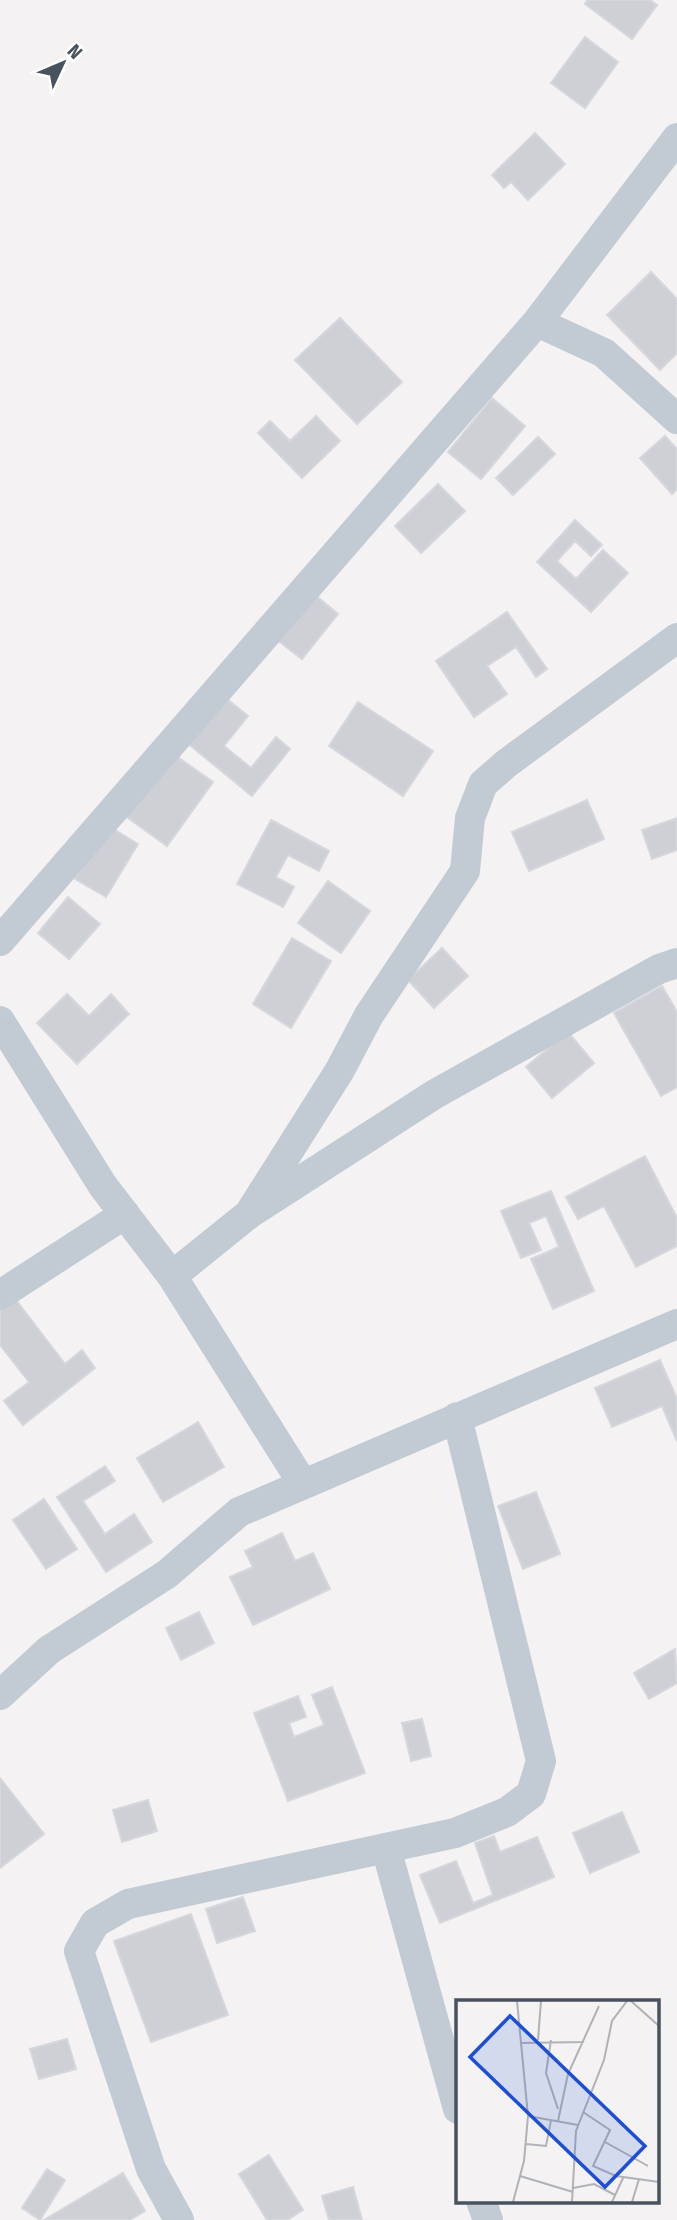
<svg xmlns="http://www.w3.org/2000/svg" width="677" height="2220" font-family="'Fira Sans Condensed',sans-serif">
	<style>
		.building { fill: #ced0d6; stroke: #d6d7dd; stroke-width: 2 }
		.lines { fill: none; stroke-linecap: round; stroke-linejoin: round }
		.street { stroke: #c2cbd3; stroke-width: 30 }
		.inset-road { fill: none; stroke: #b0b2b7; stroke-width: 2 }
		.view { fill: #1d4ed8; fill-opacity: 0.15; stroke: #1d4ed8; stroke-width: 3.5 }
		.inset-edge { fill: none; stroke: #49535f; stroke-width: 3.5 }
	</style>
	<rect width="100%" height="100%" fill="#f4f2f2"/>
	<!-- building -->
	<path class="building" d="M587 0H650L657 5 632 39 585 4Z
		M585 37 618 62 585 108 551 83Z
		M535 133 565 164 528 200 511 182 504 188 492 175Z
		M651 272 677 299V353L660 370 607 315Z
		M340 318 402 382 357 424 295 360Z
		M492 398 525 426 481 479 448 452Z
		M316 416 340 441 302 478 258 433 270 421 290 441Z
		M665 436 677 449V489L672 494 640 458Z
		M538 437 555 454 513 495 496 478Z
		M438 484 465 511 421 553 395 526Z
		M575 520 602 545 591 556 575 541 557 561 576 579 603 550 628 573 591 612 537 562Z
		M309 590 338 614 302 659 272 636Z
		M507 612 547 669 536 677 516 647 487 666 507 694 474 717 436 661Z
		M217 691 248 716 224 746 251 768 276 737 290 749 252 796 180 737Z
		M358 702 433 751 403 796 329 746Z
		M169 751 213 782 167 846 124 815Z
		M587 800 604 839 529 871 512 832Z
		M677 818V850L652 859 642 830Z
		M271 820 329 851 319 871 288 855 276 877 294 887 283 907 237 884Z
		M107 825 138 844 106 897 75 879Z
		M328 881 370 911 341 953 298 923Z
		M68 897 100 924 69 959 38 933Z
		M292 938 331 961 291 1028 253 1004Z
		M442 948 468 976 434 1008 408 980Z
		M662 986 677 1012V1087L661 1096 614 1013Z
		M67 994 89 1016 111 994 129 1014 77 1064 37 1023Z
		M568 1032 594 1063 552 1098 526 1067Z
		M645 1156 677 1218V1246L636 1267 604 1206 578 1219 566 1197Z
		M551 1191 594 1291 553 1309 531 1259 559 1247 546 1216 529 1223 541 1250 521 1258 501 1211Z
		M13 1296 65 1364 82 1350 95 1368 23 1425 4 1401 29 1382 0 1345V1306Z
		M660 1360 677 1399V1441L662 1406 612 1427 595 1388Z
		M198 1422 224 1467 163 1502 137 1458Z
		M105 1466 115 1481 83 1501 105 1534 134 1514 152 1542 106 1572 57 1497Z
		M536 1492 560 1554 523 1569 498 1506Z
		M44 1499 77 1549 46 1569 13 1520Z
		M282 1533 295 1561 313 1553 330 1589 253 1625 230 1577 253 1567 245 1551Z
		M199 1612 214 1643 181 1660 166 1628Z
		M675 1649 677 1683 649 1699 634 1673Z
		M332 1687 365 1773 288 1801 254 1713 298 1696 306 1717 289 1723 294 1737 324 1725 312 1695Z
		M422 1719 431 1756 411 1761 402 1723Z
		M0 1778 44 1834 0 1868Z
		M148 1800 157 1831 122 1842 113 1810Z
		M622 1812 639 1852 590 1873 573 1833Z
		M494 1836 500 1852 537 1837 554 1877 440 1923 420 1875 456 1861 473 1903 493 1895 475 1843Z
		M243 1897 255 1931 217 1943 206 1909Z
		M191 1914 228 2015 151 2042 114 1941Z
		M67 2039 76 2069 39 2079 30 2049Z
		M269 2155 303 2210 287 2220H267L239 2174Z
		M47 2169 65 2180 40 2220 22 2208Z
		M123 2173 145 2211 130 2220H44Z
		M353 2187 362 2220H329L322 2196Z"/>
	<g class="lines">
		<!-- street -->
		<path class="street" d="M537 322 604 353 677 419
			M0 941 537 322 677 138
			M0 1021 103 1186 172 1276 303 1484
			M249 1214 340 1070 369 1015 465 871 470 818 483 784 507 763 677 638
			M172 1276 249 1214 435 1094 659 969 677 963
			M0 1295 125 1214
			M0 1695 49 1650 167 1574 239 1512 677 1324
			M386 1848 458 2109
			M481 2201 488 2220
			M179 2220 151 2169 79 1951 95 1923 128 1904 455 1833 507 1812 531 1794 541 1761 457 1417"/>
	</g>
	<!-- overview -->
	<g transform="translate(456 2000)">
		<rect width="203" height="203" fill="#f4f2f2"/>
		<path class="inset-road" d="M175 1 203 26M82 40 85 1M95 40 90 73 102 109M65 43 128 42M127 112 154 130 137 166 160 176 203 182M72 116 122 125M102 121 112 74 143 6M149 142 192 166M70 144 90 146 95 120M64 176 117 192M117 188 138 184 159 195M57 202 68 161 72 116 61 1M116 202 120 131 148 60 156 21 171 1M156 202 167 178M176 202 183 179"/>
		<path class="view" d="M54 16 189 146 149 187 14 57Z"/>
		<rect width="203" height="203" class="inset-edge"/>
	</g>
	<!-- north arrow -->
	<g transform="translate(63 63) rotate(46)" stroke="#ffffff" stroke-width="5" paint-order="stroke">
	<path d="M0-5L12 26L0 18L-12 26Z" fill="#49535f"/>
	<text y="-10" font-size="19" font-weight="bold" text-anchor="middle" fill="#49535f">N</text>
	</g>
</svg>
